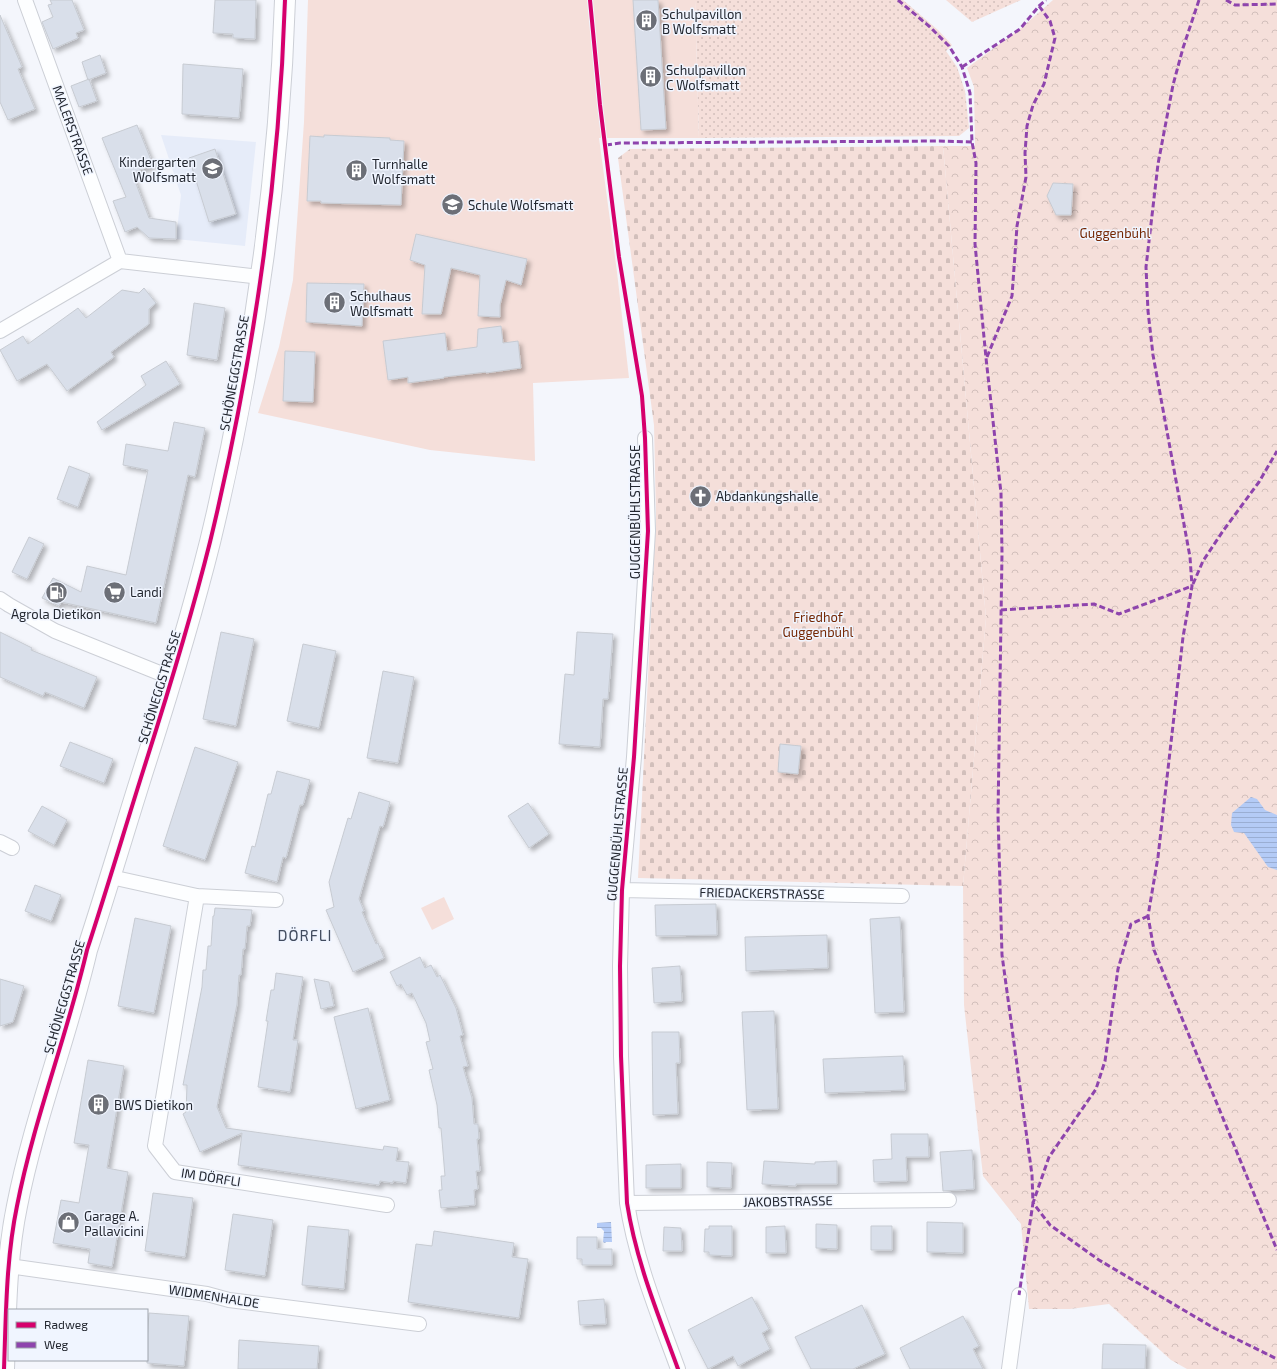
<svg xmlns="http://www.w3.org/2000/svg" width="1277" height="1369" font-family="'Exo 2',sans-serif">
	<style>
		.built { fill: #e6ecf9 }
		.forest { fill: url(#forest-crowns) }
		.cemetery { fill: url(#cemetery-stones) }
		.park { fill: #f5dfda }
		.garden { fill: url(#garden-dots) }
		.water { fill: url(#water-rules) }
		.building { fill: #d9dfea; stroke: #c7cbd2; filter: url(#shadow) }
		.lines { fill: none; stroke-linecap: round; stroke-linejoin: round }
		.street-casing { stroke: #cccfd6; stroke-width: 16 }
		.secondary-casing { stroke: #cccfd6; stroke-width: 22 }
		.street { stroke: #fdfeff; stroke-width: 14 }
		.secondary { stroke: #fdfeff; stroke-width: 20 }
		.quiet { stroke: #8e44ad; stroke-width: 3; stroke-dasharray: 6 3; stroke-linecap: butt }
		.cycleway-casing { stroke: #f0f5ff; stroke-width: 6 }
		.cycleway { stroke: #d6006c; stroke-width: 4 }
		.labels { text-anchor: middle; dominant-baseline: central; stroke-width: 3; stroke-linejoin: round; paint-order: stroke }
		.poi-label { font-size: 13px; fill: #232730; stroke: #f0f5ff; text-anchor: start }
		.street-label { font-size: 13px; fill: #232730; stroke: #f0f5ff }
		.park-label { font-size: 13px; fill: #742603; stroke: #f0f5ff }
		.quarter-label { font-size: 15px; letter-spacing: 1px; fill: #414b5e; stroke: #f0f5ff }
	</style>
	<defs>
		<pattern id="forest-crowns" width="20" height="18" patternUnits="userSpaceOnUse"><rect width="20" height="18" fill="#f5dfda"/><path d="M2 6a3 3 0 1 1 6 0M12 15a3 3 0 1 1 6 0" fill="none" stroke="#d2bfbb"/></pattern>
		<pattern id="cemetery-stones" width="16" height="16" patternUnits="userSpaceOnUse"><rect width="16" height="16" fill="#f5dfda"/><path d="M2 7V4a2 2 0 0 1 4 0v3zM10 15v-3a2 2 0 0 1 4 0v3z" fill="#d2bfbb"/></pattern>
		<pattern id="garden-dots" width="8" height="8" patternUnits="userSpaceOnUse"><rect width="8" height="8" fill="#f5dfda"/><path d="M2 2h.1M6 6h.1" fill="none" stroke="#d2bfbb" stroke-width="1.8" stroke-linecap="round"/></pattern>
		<pattern id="water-rules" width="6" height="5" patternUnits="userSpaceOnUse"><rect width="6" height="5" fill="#b4cbf6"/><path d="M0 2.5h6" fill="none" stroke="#9aaed3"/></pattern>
		<filter id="shadow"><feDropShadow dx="3.5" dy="3.5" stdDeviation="2" flood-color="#0004"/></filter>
	</defs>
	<rect width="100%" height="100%" fill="#f4f6fc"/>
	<!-- built -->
	<path class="built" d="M161 135 256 142 245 246 176 239 181 195Z"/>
	<!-- forest -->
	<path class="forest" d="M1053 0H1277V1369H1187L1171 1360 1109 1304 1070 1309H1029L1021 1224 983 1176 964 1005 963 886 986 618 943 146H975L974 87 967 68 1020 29Z"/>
	<!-- cemetery -->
	<path class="cemetery" d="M943 146 986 618 963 886 638 878 656 516 654 425 618 158 630 149Z"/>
	<!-- park -->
	<path class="park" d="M308 0H695L699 138H599L617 272 629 378 533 383 535 461 430 450 258 413 279 347 293 280 304 122Z
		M444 897 454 919 432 930 421 908Z"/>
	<!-- garden -->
	<path class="garden" d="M695 0H903L938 30 952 45 946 51 957 67 965 91 969 128 959 136 699 138Z
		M946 0H1021L972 22Z"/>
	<!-- water -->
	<path class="water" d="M1251 797 1257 799 1265 810 1277 815V870L1268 867 1244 833 1234 832 1231 825 1232 813Z
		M611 1222 612 1242H606L605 1243 603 1242 604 1231 601 1228H597V1223Z"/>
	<!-- building -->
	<path class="building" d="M50 0H72L84 30 76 33 78 38 53 49 42 22 53 17 48 5 52 4Z
		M215 0H256L255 39 233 38V34L213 33Z
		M633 0H658L666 129 641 130Z
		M0 15 22 67 18 69 35 109 8 120 0 102Z
		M100 55 106 73 88 80 82 62Z
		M183 64 243 69 239 118 182 114Z
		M89 79 97 101 79 107 71 86Z
		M137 125 153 165 132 173 149 218 176 222V239L149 238 137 227 125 232 113 201 126 197 102 138Z
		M324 135 390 138V140L404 141 401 205 321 203V201H307L310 136 324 137Z
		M215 149 236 214 209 222 189 158Z
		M1053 183 1073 184 1071 215H1056L1047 196Z
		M416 234 527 259 521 285 506 280 500 305V317L478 316 480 275 451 268 441 314H422L425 265 410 260Z
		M307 283 364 284 362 326 306 322Z
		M144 288 156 303 149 309V324L111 352 114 357 67 391 47 364 17 381 0 350 23 336 28 344 78 308 86 318 122 290 139 293Z
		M194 303 225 308 217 360 187 355Z
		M501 326 503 343 518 341 521 368 486 373V372L444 377V378L408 383V377L388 380 383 341 445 333 447 351 477 347 478 329Z
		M285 351 315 352 313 402 283 401Z
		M166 361 180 384 102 430 97 422 146 385 141 376Z
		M174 422 205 428 195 477 188 475 156 623 61 602 59 606 42 598 53 578 81 592 87 566 126 575 148 470 123 465 126 444 168 451Z
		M69 466 90 474 78 507 57 499Z
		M29 537 44 544 27 579 12 572Z
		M0 632 32 648 31 650 97 677 84 708 45 692 43 696 0 677Z
		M221 632 254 639 236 726 203 719Z
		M577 632 613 634 608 699H603L600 747 559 744 565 674 574 675Z
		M303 644 336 651 319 728 287 721Z
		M383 671 414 677 398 763 367 758Z
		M70 742 113 759 104 783 60 766Z
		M780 744 801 746 798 774 778 772Z
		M195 747 238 762 205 860 163 846Z
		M277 771 310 780 303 805H300L286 858 283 857 277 882 245 873 252 846 255 847 268 794H271Z
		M359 792 390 802 383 827 380 826 359 899 364 911 362 912 376 944 378 943 384 958 353 972 326 910 334 907 329 882 348 818 351 819Z
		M528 803 549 834 529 848 508 816Z
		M42 806 67 820 54 845 28 831Z
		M35 885 61 895 51 921 25 911Z
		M716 904 717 935 656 936 655 905Z
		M215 908 252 910 250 926H247L245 949H243L241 975H239L237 1004 217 1107 226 1128 383 1150 384 1146 398 1148 396 1161 409 1162 406 1183 393 1181V1183L380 1181 379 1185 238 1165 242 1133 200 1152 183 1114 186 1112 187 1085H183L202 987 203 970H206L208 946H211L213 916H214Z
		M900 917 904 1012 875 1013 870 919Z
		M135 918 171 926 154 1013 118 1006Z
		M827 935 828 968 746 971 745 937Z
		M420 957 425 968 431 965 437 977 440 975 456 1008 463 1035 460 1036 468 1066 463 1067 472 1098 474 1124H478L479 1139H477L480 1171H476L478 1189 474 1190 475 1205 441 1208 439 1190H442L441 1176H445L441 1128H439L437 1105 429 1070 433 1069 426 1042 430 1041 426 1023 412 993 407 995 401 984 397 986 390 972Z
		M680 966 682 1001 654 1003 652 968Z
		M276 973 303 977 293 1040H298L290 1092 258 1087 268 1021H266L271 990H274Z
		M0 979 24 986 13 1022 0 1026Z
		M314 979 329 982 334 1006 321 1009Z
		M368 1008 390 1100 356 1109 334 1017Z
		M774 1011 778 1109 747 1110 742 1012Z
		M652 1032H679L680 1063H676L678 1114 653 1115Z
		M903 1056 905 1090 825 1093 823 1059Z
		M88 1060 124 1066 107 1168 128 1172 112 1267 88 1263 90 1249 53 1243 61 1200 79 1203 89 1145 74 1143Z
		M891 1134H928L929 1157H906L907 1181 874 1182 873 1160 892 1159Z
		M972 1150 974 1189 943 1191 940 1152Z
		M764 1161 815 1164V1162L837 1161V1184H796V1186L762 1184Z
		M707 1162 732 1163 731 1188 707 1187Z
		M681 1164V1188H646V1165Z
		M153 1193 193 1198 185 1257 145 1251Z
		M233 1214 273 1220 265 1276 225 1270Z
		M927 1222 963 1223V1253L927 1252Z
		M816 1224 837 1225V1249L816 1248Z
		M308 1226 349 1230 344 1289 302 1285Z
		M709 1226H732V1256L709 1255V1252H704L705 1229H709Z
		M785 1226 786 1253H766V1227Z
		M871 1226H892V1250H871Z
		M664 1227 681 1228 682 1251H663Z
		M434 1231 514 1243 512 1257 528 1259 519 1318 408 1302 416 1244 432 1246Z
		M577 1237H597V1249H612V1265H582V1259H577Z
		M752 1297 769 1329 762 1333 770 1349 738 1366 733 1356 708 1369 688 1330Z
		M604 1299 606 1324 580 1325 578 1301Z
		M862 1305 885 1354 853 1369H811L795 1337Z
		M149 1313 189 1316 184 1366 147 1363V1341Z
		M963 1316 979 1346 973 1349 983 1369H910L900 1348Z
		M239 1340 319 1346 317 1369H238Z
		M1103 1344 1146 1345 1145 1369H1102Z"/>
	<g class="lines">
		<defs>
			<path id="street" d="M25 0 120 261
				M0 331 120 261 261 277
				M645 438 648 531 634 757 622 890 620 966 621 1056 627 1203C636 1261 658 1314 678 1369
				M0 599 9 605 55 631 172 678
				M0 842 12 848
				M111 877 197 896 276 900
				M622 890 902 896
				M197 896 155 1146 175 1172 387 1205
				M627 1203 949 1200
				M9 1266 207 1294 229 1300 419 1324
				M1009 1369 1019 1295"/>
			<path id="secondary" d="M4 1369C6 1315 6 1259 17 1206 34 1119 67 1036 87 950 107 889 125 828 144 768 168 693 191 618 210 542 253 364 279 183 285 0"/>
		</defs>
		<!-- street casing -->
		<use href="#street" class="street-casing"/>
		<!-- secondary casing -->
		<use href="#secondary" class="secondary-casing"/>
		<!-- street -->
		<use href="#street" class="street"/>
		<!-- secondary -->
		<use href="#secondary" class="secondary"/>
		<!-- quiet -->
		<path class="quiet" d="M898 0 930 27 949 46 962 67 970 93 972 142 976 163 975 244 986 358 1001 493 1002 553 998 815 1002 955 1032 1175 1033 1203 1019 1295
			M1199 0 1183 48 1173 85 1158 164 1146 267 1148 311 1153 355 1190 557 1192 586 1183 637 1158 857 1148 916 1154 950 1277 1250
			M1226 0 1235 5 1277 4
			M962 67 1020 29 1039 6 1046 0
			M606 145 620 143 939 141 972 142
			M987 357 1012 296 1017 226 1026 177 1025 153 1027 126 1033 105 1044 84 1055 38 1050 21 1039 6
			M1193 584 1203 561 1223 531 1259 482 1277 451
			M1001 610 1094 604 1119 614 1192 586
			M1148 916 1131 924 1118 969 1105 1061 1096 1089 1049 1157 1033 1203 1050 1225 1099 1260 1214 1328 1277 1359"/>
		<defs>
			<path id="cycleway" d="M590 0 600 105 613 210 619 257 642 396 645 438 648 531 634 757 622 890 620 966 621 1056 627 1203C636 1261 658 1314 678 1369
				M4 1369C6 1315 6 1259 17 1206 34 1119 67 1036 87 950 107 889 125 828 144 768 168 693 191 618 210 542 253 364 279 183 285 0"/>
		</defs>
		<!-- cycleway casing -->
		<use href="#cycleway" class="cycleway-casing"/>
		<!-- cycleway -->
		<use href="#cycleway" class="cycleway"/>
	</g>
	<!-- icons -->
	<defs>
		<symbol id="building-disc" viewBox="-11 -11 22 22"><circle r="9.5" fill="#6c6f77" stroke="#f0f5ff"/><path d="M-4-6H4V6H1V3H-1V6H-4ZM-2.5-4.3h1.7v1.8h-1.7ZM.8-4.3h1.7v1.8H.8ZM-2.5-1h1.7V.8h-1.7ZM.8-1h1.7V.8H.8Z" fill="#fff"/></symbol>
		<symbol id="school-disc" viewBox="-11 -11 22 22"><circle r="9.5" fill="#6c6f77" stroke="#f0f5ff"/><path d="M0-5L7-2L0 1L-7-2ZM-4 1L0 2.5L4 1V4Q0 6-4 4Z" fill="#fff"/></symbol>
		<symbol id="church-disc" viewBox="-11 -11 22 22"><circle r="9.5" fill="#6c6f77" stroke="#f0f5ff"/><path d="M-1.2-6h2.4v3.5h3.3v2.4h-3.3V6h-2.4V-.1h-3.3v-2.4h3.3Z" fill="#fff"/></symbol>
		<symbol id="fuel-disc" viewBox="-11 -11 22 22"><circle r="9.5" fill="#6c6f77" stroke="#f0f5ff"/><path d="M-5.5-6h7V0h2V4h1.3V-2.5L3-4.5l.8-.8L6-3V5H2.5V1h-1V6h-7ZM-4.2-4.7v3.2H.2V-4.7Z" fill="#fff"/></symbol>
		<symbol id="supermarket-disc" viewBox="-11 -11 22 22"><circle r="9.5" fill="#6c6f77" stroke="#f0f5ff"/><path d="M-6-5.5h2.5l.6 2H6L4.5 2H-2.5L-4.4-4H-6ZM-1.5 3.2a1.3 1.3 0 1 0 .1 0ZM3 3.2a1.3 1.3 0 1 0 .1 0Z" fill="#fff"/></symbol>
		<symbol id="shop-disc" viewBox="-11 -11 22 22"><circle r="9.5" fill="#6c6f77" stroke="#f0f5ff"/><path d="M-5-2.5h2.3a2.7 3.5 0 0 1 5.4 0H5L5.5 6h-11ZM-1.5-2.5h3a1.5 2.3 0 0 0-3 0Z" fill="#fff"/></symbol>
	</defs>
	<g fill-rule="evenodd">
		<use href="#building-disc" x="634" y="8" width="25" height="25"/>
		<use href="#building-disc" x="638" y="64" width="25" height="25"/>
		<use href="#school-disc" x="200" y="156" width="25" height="25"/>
		<use href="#building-disc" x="344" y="158" width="25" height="25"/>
		<use href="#school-disc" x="440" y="192" width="25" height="25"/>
		<use href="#building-disc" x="322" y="290" width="25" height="25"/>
		<use href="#church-disc" x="688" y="484" width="25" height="25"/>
		<use href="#fuel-disc" x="44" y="580" width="25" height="25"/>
		<use href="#supermarket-disc" x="102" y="580" width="25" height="25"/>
		<use href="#building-disc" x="86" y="1092" width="25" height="25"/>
		<use href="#shop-disc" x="56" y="1210" width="25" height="25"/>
	</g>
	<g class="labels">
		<!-- poi labels -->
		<g class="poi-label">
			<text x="662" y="14">Schulpavillon<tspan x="662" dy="15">B Wolfsmatt</tspan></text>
			<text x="666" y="70">Schulpavillon<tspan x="666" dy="15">C Wolfsmatt</tspan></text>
			<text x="196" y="162" text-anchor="end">Kindergarten<tspan x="196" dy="15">Wolfsmatt</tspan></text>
			<text x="372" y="164">Turnhalle<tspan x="372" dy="15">Wolfsmatt</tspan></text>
			<text x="468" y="205">Schule Wolfsmatt</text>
			<text x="350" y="296">Schulhaus<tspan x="350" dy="15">Wolfsmatt</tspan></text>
			<text x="716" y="496">Abdankungshalle</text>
			<text x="130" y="592">Landi</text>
			<text x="56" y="614" text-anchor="middle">Agrola Dietikon</text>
			<text x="114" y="1105">BWS Dietikon</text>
			<text x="84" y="1216">Garage A.<tspan x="84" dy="15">Pallavicini</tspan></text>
		</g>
		<!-- street labels -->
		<g class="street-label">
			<text transform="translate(73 130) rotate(70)">MALERSTRASSE</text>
			<text transform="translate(234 373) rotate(-80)">SCHÖNEGGSTRASSE</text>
			<text transform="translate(635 512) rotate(-90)">GUGGENBÜHLSTRASSE</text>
			<text transform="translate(159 687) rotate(-73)">SCHÖNEGGSTRASSE</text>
			<text transform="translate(617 834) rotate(-85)">GUGGENBÜHLSTRASSE</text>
			<text transform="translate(762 893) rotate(1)">FRIEDACKERSTRASSE</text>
			<text transform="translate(64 997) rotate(-74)">SCHÖNEGGSTRASSE</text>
			<text transform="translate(211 1177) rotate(9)">IM DÖRFLI</text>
			<text transform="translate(788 1201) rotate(-1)">JAKOBSTRASSE</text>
			<text transform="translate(214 1296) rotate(9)">WIDMENHALDE</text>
		</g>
		<!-- park labels -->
		<g class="park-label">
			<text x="1115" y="233">Guggenbühl</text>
			<text x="818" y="617">Friedhof<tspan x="818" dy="15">Guggenbühl</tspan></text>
		</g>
		<!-- quarter labels -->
		<g class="quarter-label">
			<text x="305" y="935">DÖRFLI</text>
		</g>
	</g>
	<!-- legend -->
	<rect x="8" y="1309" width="140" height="52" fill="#f0f5ff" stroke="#9ea3ac"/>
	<rect x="16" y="1322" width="20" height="6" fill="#d6006c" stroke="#9ea3ac"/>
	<text x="44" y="1329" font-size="12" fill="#232730">Radweg</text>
	<rect x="16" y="1342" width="20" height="6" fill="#8e44ad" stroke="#9ea3ac"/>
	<text x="44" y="1349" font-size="12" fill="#232730">Weg</text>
</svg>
